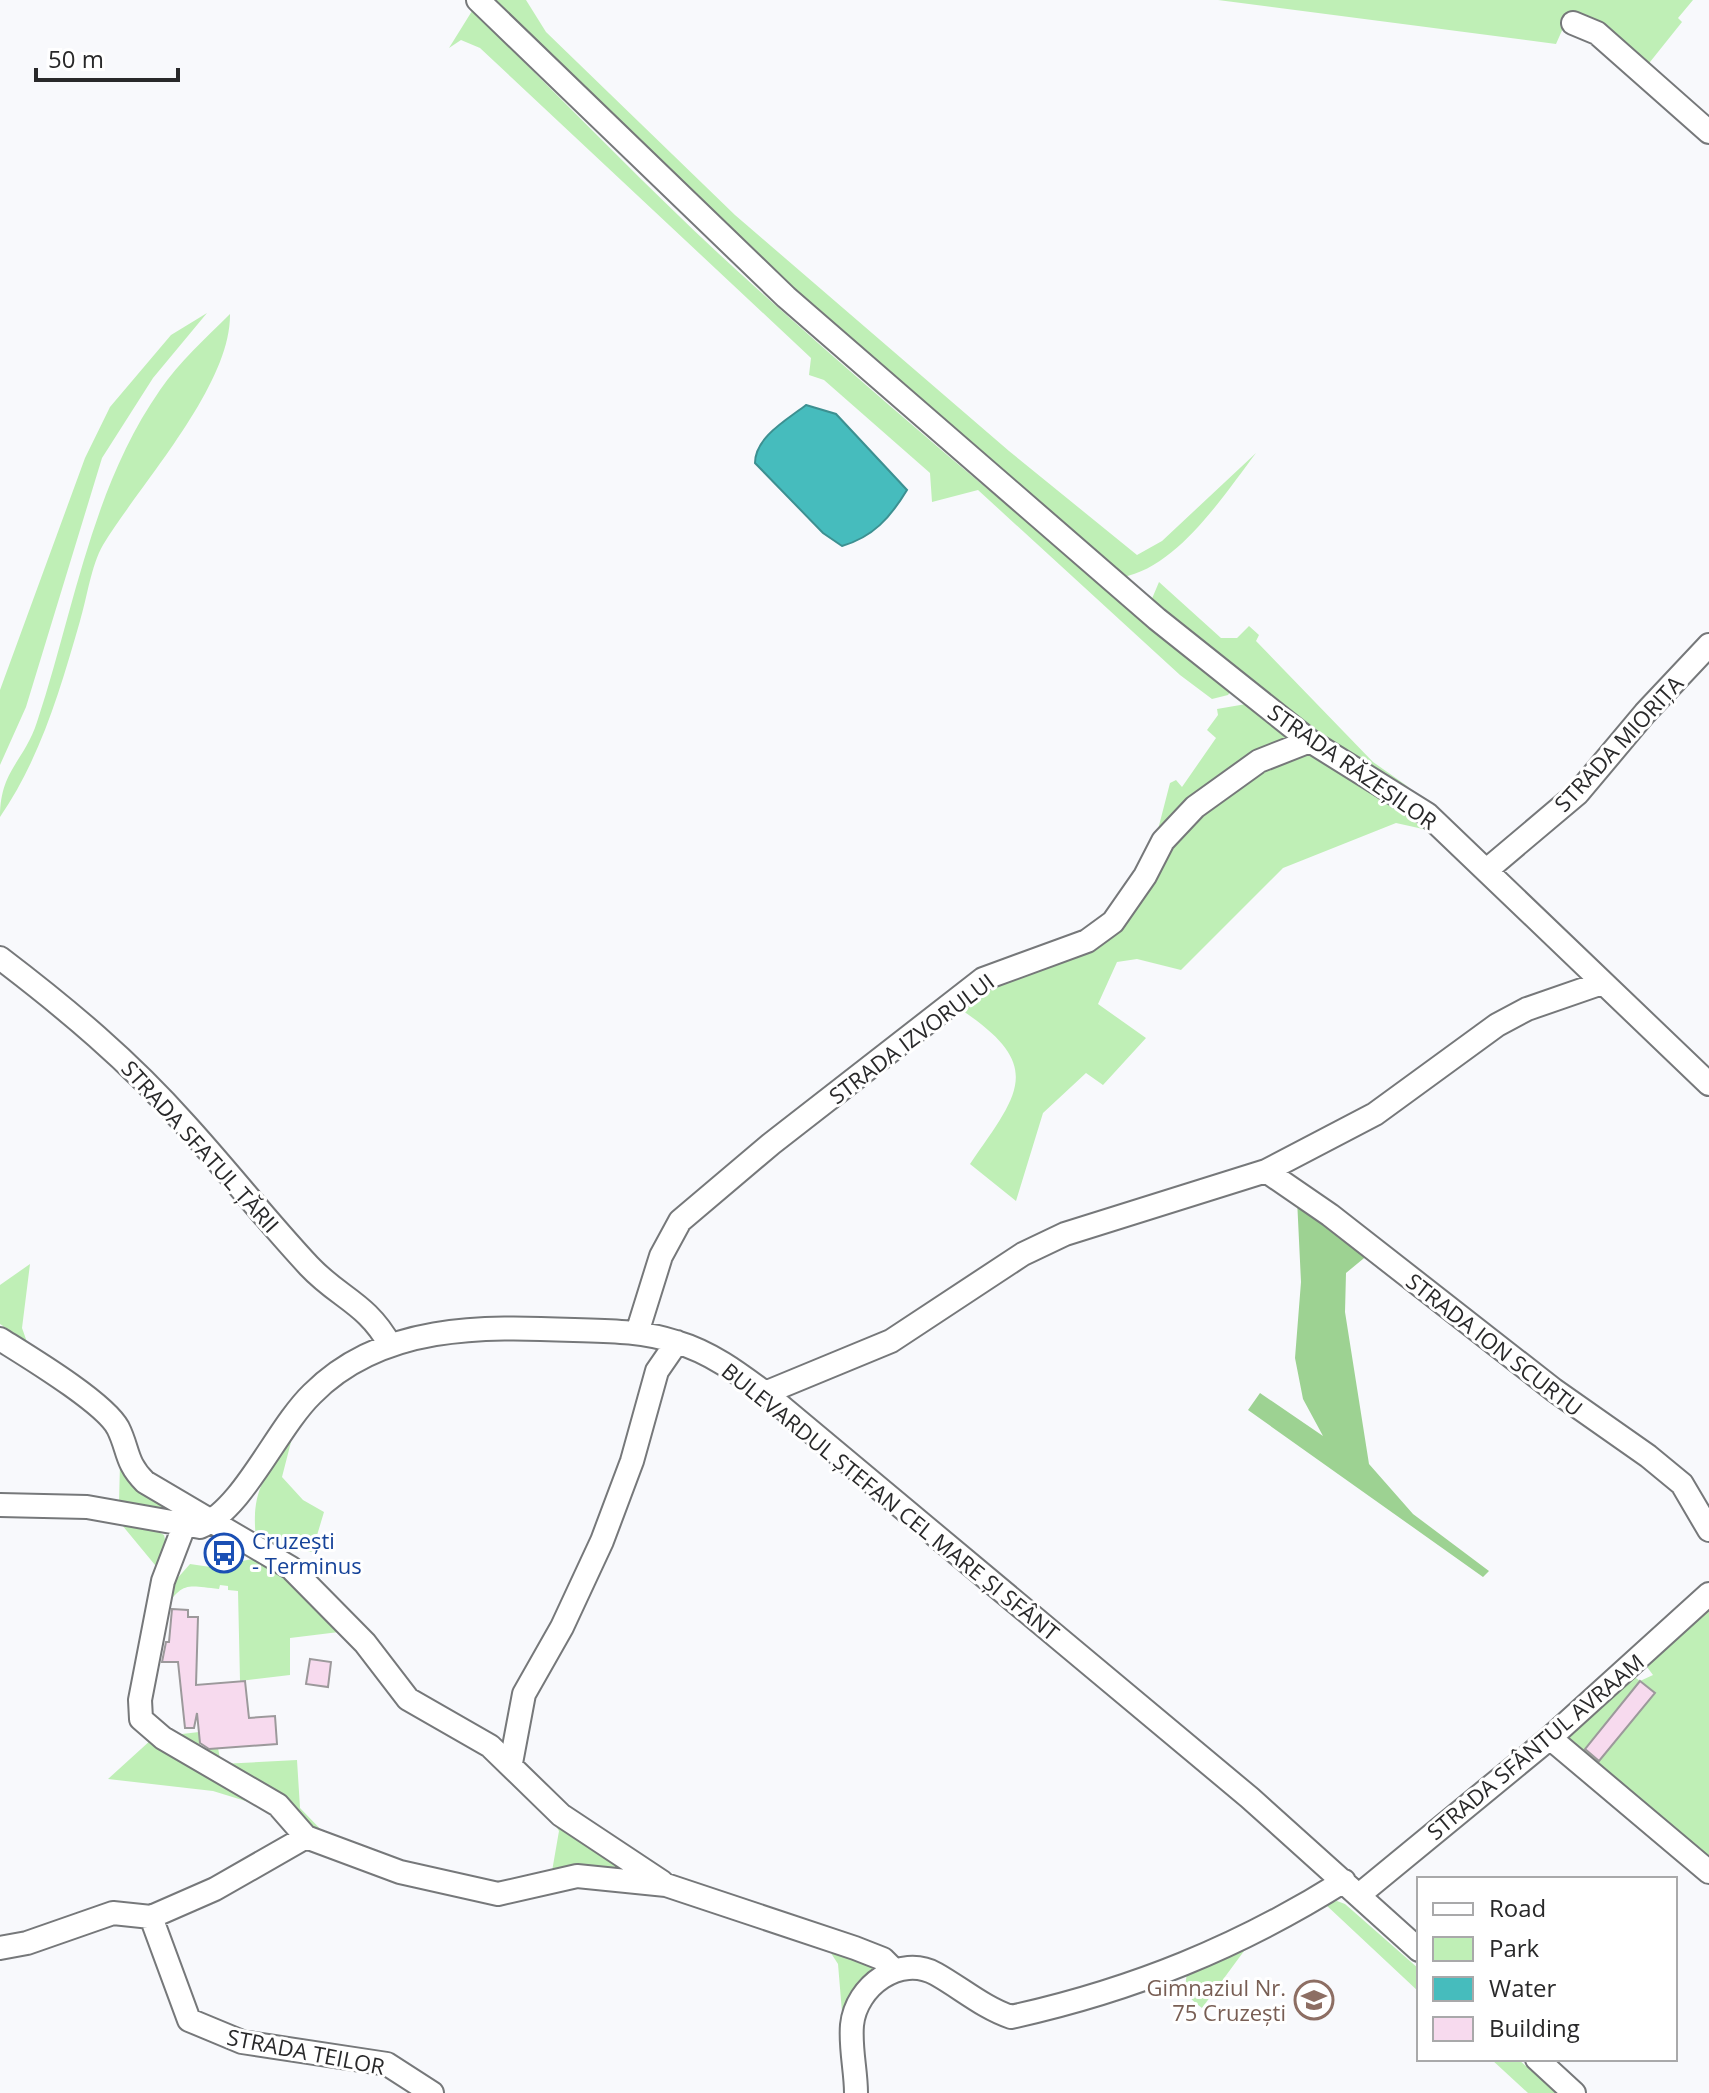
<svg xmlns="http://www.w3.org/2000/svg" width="1709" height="2093" font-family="'Open Sans',sans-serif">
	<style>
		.green { fill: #bfefb6 }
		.forest { fill: #9dd292 }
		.water { fill: #46bcbd; stroke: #3d9091; stroke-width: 2 }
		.building { fill: #f7daee; stroke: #9c999b; stroke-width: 2 }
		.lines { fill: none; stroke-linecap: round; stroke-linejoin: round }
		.minor-casing { stroke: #76787a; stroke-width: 26 }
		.minor { stroke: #fff; stroke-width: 22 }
		.labels { text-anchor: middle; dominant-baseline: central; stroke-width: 6; stroke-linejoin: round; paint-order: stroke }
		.street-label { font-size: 22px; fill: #29292a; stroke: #fff }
		.transit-label { font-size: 22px; fill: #164399; stroke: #fff; text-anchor: start }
		.education-label { font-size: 22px; fill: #785e54; stroke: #fff; text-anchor: end }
	</style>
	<rect width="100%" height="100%" fill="#f8f9fc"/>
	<!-- green -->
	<path class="green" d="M493 0H526L546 32 735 215 1009 451 1137 555 1162 541 1256 453C1224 495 1177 568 1122 577L798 294Z
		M1218 0H1693L1678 18 1682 22 1646 67 1568 17 1556 44Z
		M472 11C566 102 657 199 754 286 909 425 1069 560 1233 688L1228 695 1212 699 1180 675 978 490 932 502 930 473 824 380 809 375 811 358 480 48 461 40 449 48Z
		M207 313 153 378 102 458 26 707 0 765V690L85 458 110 407 171 335Z
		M230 314C231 386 140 484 103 545 91 566 87 598 80 621 60 690 41 757 0 817 0 770 24 762 37 722 74 611 91 489 160 390 179 362 206 338 230 314Z
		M1159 582 1221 638H1237L1249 626 1259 635 1256 641 1373 762 1410 788 1320 736 1151 601Z
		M1252 703 1297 738 1154 845 1170 783 1176 780 1182 787 1216 738 1207 730 1218 715 1217 709Z
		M1313 751 1412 813 1432 831 1396 823 1283 868 1181 970 1137 959 1117 962 1098 1004 1146 1038 1103 1085 1086 1073 1043 1113 1016 1201 970 1164C1019 1093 1046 1066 960 1009L1004 977 1084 948 1197 814 1262 766Z
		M30 1264 22 1328 27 1342 0 1324V1285Z
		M285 1442H291L282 1477 303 1500 324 1512 312 1552 278 1547 256 1539C251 1493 263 1481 285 1442Z
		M120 1464 147 1497 180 1509V1515L119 1503Z
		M117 1519 145 1524 164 1535 167 1548 160 1571Z
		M268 1556 339 1632 290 1638V1675L240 1681 238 1591 228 1590V1586L220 1585 219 1589C184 1585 183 1582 162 1612L175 1581 190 1564 231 1570 232 1563Z
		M1709 1603V1857L1566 1740 1568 1732 1632 1675 1640 1681 1653 1675 1647 1667V1658Z
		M199 1732 200 1749 218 1748 221 1764 297 1760 300 1808 329 1838 173 1739 182 1734Z
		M152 1739 268 1808 213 1791 108 1779Z
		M549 1815 646 1879 551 1877 559 1831Z
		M1337 1901 1345 1904 1419 1969V1992L1325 1904Z
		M827 1947 876 1965 879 1973 842 2012 838 1964Z
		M1247 1947 1202 2008C1188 1997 1183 1993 1187 1974Z
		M1491 2059H1518L1556 2093H1528Z"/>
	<!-- forest -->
	<path class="forest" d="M1297 1199 1369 1254 1346 1273 1345 1312 1369 1464 1413 1514 1489 1571 1483 1577 1248 1410 1260 1393 1323 1436 1303 1399 1295 1358 1301 1282Z"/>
	<!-- water -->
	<path class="water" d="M806 405 836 414 907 490C890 518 873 537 842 546L823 533 755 463C755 437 788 419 806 405Z"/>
	<!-- building -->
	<path class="building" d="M172 1609 188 1610V1617H198L196 1685 245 1681 249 1718 275 1716 277 1744 209 1749 200 1743 197 1713 194 1728H185L178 1662H162L166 1642H169Z
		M310 1659 331 1662 328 1687 306 1684Z
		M1640 1681 1655 1693 1599 1761 1585 1749Z"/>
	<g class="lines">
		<defs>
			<path id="minor" d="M478 0 786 297 1157 619 1310 741 1427 814 1709 1084
				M1573 23 1597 33 1709 132
				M1488 869 1578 793 1645 713 1709 645
				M0 958C67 1009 129 1061 185 1124 227 1170 266 1220 309 1266 339 1298 367 1303 390 1345
				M1266 1171 1330 1215 1554 1390 1648 1456 1682 1484 1709 1530
				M637 1333 661 1256 680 1221 771 1144 983 979 1087 941 1113 922 1145 876 1163 841 1195 807 1259 761 1310 741
				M0 1339C27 1356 104 1402 118 1428 129 1450 125 1462 145 1482L291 1568 365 1643 408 1699 490 1746 561 1815 662 1882
				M765 1393 891 1341 1023 1254 1065 1234 1266 1171 1375 1114 1497 1025 1527 1009 1602 983
				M0 1505 87 1507 200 1527C244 1508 276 1429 312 1394 381 1324 483 1326 574 1330 608 1331 643 1331 676 1342 710 1352 737 1372 765 1393L1250 1798 1419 1950
				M184 1526 163 1581 140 1700 141 1719 163 1738 278 1805 306 1837 400 1872 498 1894 577 1876 666 1885 855 1948 883 1959 893 1969
				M1550 1738 1709 1872
				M511 1763 524 1694 562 1627 602 1541 632 1461 657 1371 677 1342
				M1359 1895 1550 1738 1709 1594
				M151 1917 189 2020 242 2042 387 2064 432 2093
				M0 1948 27 1943 113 1913 151 1917 215 1889 306 1837
				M1537 2059 1574 2093
				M856 2093C856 2071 850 2048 852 2025 856 1986 900 1954 936 1974 961 1988 984 2008 1011 2017 1133 1990 1239 1947 1344 1881"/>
		</defs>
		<!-- minor casing -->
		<use href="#minor" class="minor-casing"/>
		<!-- minor -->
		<use href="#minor" class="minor"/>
	</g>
	<!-- icons -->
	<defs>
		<symbol id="bus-ring" viewBox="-11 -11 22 22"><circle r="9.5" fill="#fff" stroke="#1a4fb4" stroke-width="1.5"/><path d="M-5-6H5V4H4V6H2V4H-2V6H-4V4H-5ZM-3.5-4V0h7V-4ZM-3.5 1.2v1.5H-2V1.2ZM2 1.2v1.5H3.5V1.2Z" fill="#1a4fb4"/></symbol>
		<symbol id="school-ring" viewBox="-11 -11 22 22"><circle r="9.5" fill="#fff" stroke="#8d6e63" stroke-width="1.5"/><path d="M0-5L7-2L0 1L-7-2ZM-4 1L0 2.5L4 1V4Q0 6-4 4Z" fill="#8d6e63"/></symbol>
	</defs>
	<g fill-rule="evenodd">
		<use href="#bus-ring" x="202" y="1531" width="44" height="44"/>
		<use href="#school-ring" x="1292" y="1978" width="44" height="44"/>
	</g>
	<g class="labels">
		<!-- street labels -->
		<g class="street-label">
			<text transform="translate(1618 743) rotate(-47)">STRADA MIORIȚA</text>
			<text transform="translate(1353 766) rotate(35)">STRADA RĂZEȘILOR</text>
			<text transform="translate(911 1038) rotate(-37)">STRADA IZVORULUI</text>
			<text transform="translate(201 1146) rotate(48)">STRADA SFATUL ȚĂRII</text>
			<text transform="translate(1495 1344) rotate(38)">STRADA ION SCURTU</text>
			<text transform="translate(891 1501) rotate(39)">BULEVARDUL ȘTEFAN CEL MARE ȘI SFÂNT</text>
			<text transform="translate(1535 1746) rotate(-40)">STRADA SFÂNTUL AVRAAM</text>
			<text transform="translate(306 2051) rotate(11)">STRADA TEILOR</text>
		</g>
		<!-- transit labels -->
		<g class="transit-label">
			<text x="252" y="1540">Cruzești<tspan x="252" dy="25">- Terminus</tspan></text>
		</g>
		<!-- education labels -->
		<g class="education-label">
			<text x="1286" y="1987">Gimnaziul Nr.<tspan x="1286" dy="25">75 Cruzești</tspan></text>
		</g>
	</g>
	<!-- legend -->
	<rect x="1417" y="1877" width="260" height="184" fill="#ffffff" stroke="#a9a9aa" stroke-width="2"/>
	<rect x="1433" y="1903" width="40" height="12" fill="#ffffff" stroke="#a9a9aa" stroke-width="2"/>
	<text x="1489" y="1917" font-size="24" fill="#29292a">Road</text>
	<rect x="1433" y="1937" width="40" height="24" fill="#bfefb6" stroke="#a9a9aa" stroke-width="2"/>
	<text x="1489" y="1957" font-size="24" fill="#29292a">Park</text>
	<rect x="1433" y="1977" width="40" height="24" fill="#46bcbd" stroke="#a9a9aa" stroke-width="2"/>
	<text x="1489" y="1997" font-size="24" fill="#29292a">Water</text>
	<rect x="1433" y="2017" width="40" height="24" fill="#f7daee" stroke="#a9a9aa" stroke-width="2"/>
	<text x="1489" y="2037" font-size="24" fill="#29292a">Building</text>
	<!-- scale -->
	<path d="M36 68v12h142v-12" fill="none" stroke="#29292a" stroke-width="4"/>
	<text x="48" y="68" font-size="24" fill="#29292a" stroke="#ffffff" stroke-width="6" paint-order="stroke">50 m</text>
</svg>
